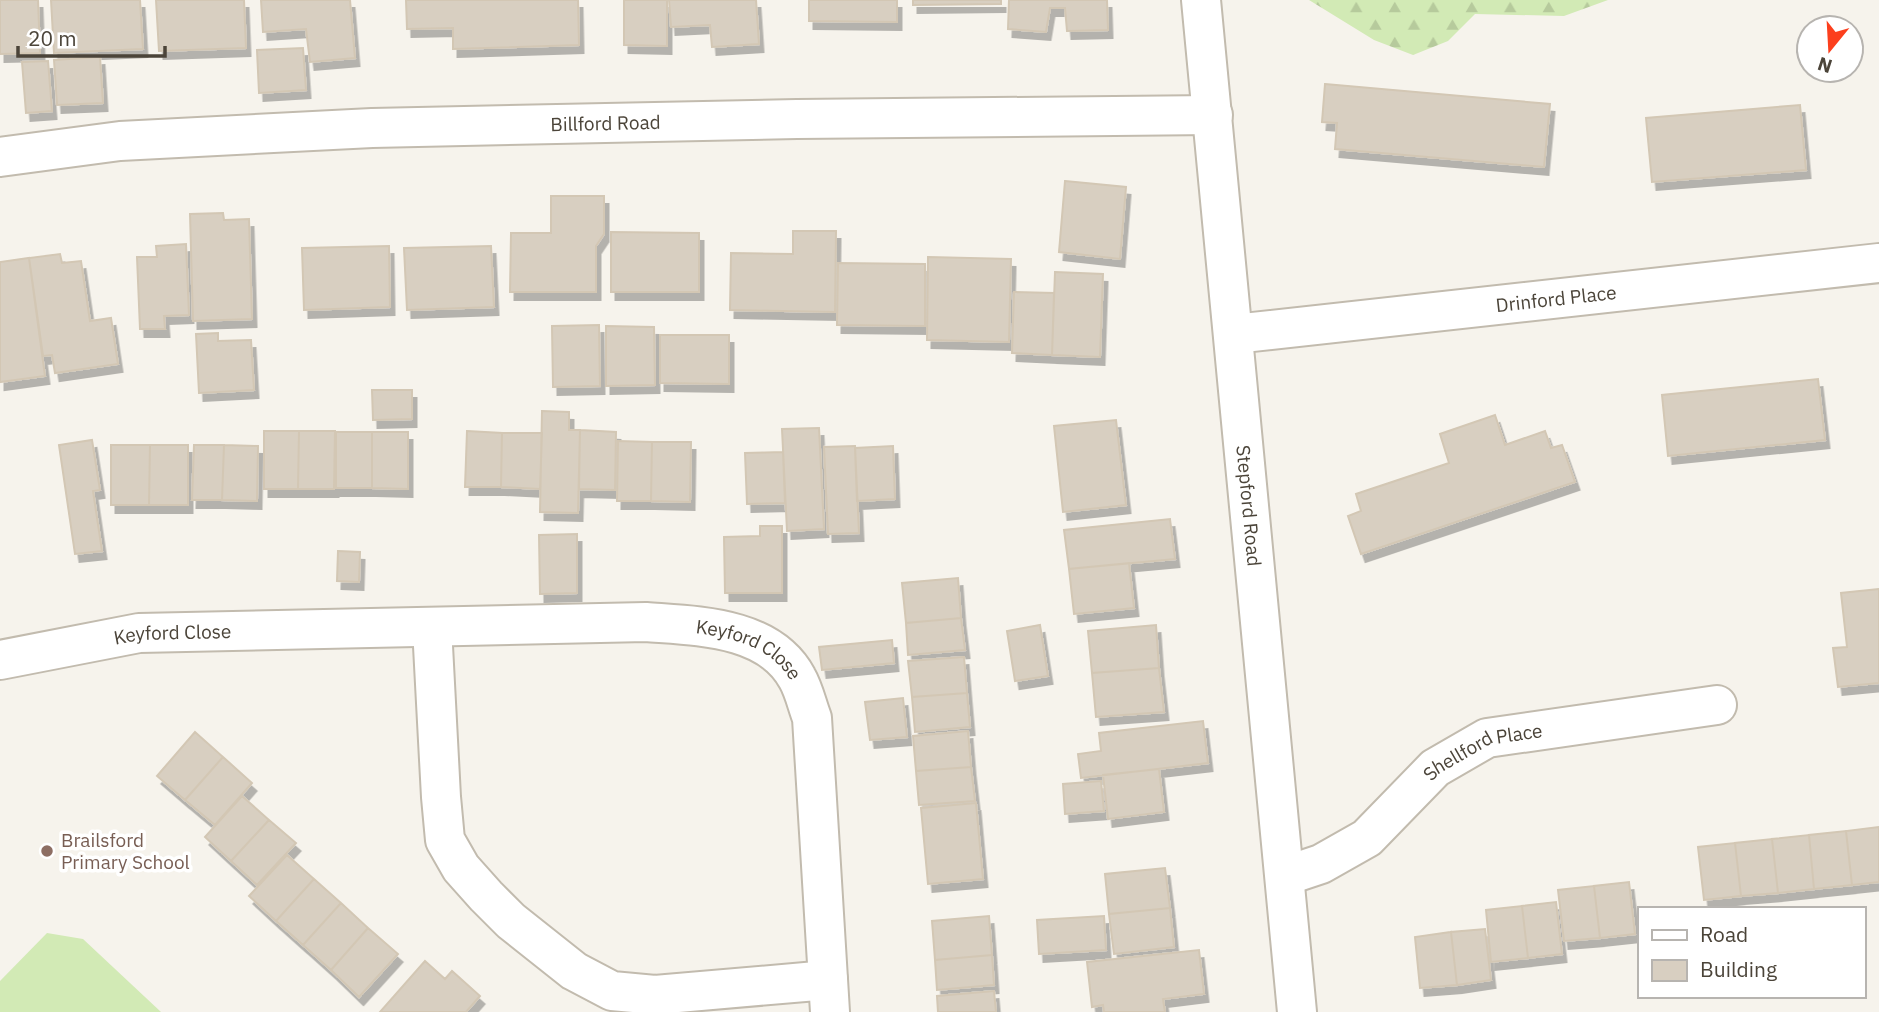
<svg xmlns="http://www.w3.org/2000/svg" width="1879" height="1012" font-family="'IBM Plex Sans',sans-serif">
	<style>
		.forest { fill: url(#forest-firs) }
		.pitch { fill: #d2eab5 }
		.building { fill: #d8cfc1; stroke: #d3c7b4; stroke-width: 2; filter: url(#shadow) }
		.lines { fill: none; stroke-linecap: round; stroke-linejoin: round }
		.minor-casing { stroke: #c2bbae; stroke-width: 42 }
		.minor { stroke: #fff; stroke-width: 38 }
		.education-dot { fill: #8d6e63; stroke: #fff; stroke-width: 2.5 }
		.labels { text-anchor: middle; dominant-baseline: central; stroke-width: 7; stroke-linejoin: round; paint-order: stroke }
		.street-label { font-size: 19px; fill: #4b4439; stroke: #fff }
		.education-label { font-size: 19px; fill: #785e54; stroke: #fff; text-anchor: start }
	</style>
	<defs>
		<pattern id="forest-firs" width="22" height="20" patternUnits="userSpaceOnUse" patternTransform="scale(1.75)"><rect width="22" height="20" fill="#d2eab5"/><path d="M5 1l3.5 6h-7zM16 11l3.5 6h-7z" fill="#b6ca9c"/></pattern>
		<filter id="shadow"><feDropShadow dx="4.5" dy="8" stdDeviation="0" flood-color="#0004"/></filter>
	</defs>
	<rect width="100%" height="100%" fill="#f6f3ec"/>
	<!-- forest -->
	<path class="forest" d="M1309 0H1608L1564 16 1475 14 1448 41 1413 55 1374 40Z"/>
	<!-- pitch -->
	<path class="pitch" d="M47 933 83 939 161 1012H0V981Z"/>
	<!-- building -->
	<path class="building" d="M0 0H38L40 53 0 54Z
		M51 0H140L143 49 54 53Z
		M156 0H244L246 48 159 51Z
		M261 0H350L355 58 310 62 306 29 263 32Z
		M406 0H578L579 45 453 49V28L407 29Z
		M624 0H667V46L624 45Z
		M669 0H756L759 44 712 47 710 25 671 27Z
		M809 0H897V22L809 21Z
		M913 0H1001V4L913 5Z
		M1009 0H1107L1108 30 1067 31 1065 8H1050L1046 32 1008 29Z
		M303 48 306 90 259 93 257 50Z
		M100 57 103 103 57 105 54 60Z
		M48 61 52 111 26 113 22 62Z
		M1325 84 1550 104 1544 167 1335 149 1337 123 1322 122Z
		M1800 105 1806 170 1652 182 1646 118Z
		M1065 181 1126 187 1120 259 1059 252Z
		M551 196H604V234L596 246V292H510L511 233H551Z
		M223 213 224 220 249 219 252 319 193 321 190 214Z
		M793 231H836L835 312 730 310 731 253 793 254Z
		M611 232 699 233V292H611Z
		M186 244 189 315 164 316 165 329H140L137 257H157L156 246Z
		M389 246 390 307 304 310 302 248Z
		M491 246 494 307 407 310 404 248Z
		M60 254 62 263 81 261 90 321 111 318 118 364 55 373 52 355 43 356 29 258Z
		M928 257 1011 259 1009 342 927 340Z
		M29 258 45 376 0 382V262Z
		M838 263 925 264V326L837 325Z
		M1055 272 1103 274 1100 357 1052 355Z
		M1014 292 1054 293 1052 355 1012 353Z
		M599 325 600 386 553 387 552 326Z
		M606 326 654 327 655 385 606 386Z
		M218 333V341L251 340 254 390 199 393 196 334Z
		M660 335H729V384L660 383Z
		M1818 379 1825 440 1668 456 1662 395Z
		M372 390H412V419L373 420Z
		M542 411 569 412V430H580L578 513 540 512Z
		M1495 415 1505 445 1545 431 1551 448 1562 445 1575 482 1361 554 1348 516 1361 511 1356 494 1449 463 1440 434Z
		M1116 420 1126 505 1063 512 1054 426Z
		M819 428 824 529 787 531 782 429Z
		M580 430 616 432 615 490 579 489Z
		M264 431H299L298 489H264Z
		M299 431H335L334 489H298Z
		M467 431 502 433 501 487H465Z
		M336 432H372V488H336Z
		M372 432H408V489L372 488Z
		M502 433H542L540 489 501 487Z
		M92 440 100 490 93 491 102 551 75 554 59 445Z
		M618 441 652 442 651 501H617Z
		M652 442H691L690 502 651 501Z
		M111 445H150L149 505H111Z
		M150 445H188V505H149Z
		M194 445H224L222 500H192Z
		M224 445 258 446 257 501 222 500Z
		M855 446 859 533 828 534 824 447Z
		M893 446 895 499 857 501 855 448Z
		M783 452 785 503 747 504 745 453Z
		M1170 519 1175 559 1069 569 1064 530Z
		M760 526H782V593H725L724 537 760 536Z
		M577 534V593L540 594 539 535Z
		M338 551 360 552 359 582 337 581Z
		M1129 563 1134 608 1074 614 1069 569Z
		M958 578 961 618 906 623 902 583Z
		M1879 589V683L1838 687 1833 648 1847 647 1841 593Z
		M961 618 965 650 908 655 906 623Z
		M1040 625 1048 676 1015 681 1007 631Z
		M1156 625 1159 668 1092 673 1088 631Z
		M892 640 894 663 822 670 819 647Z
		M964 657 967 693 912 697 908 661Z
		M1159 668 1164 712 1096 717 1092 673Z
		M967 693 970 727 915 732 912 697Z
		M903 698 907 737 870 740 865 702Z
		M1203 721 1208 763 1081 778 1078 754 1101 751 1099 733Z
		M968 731 971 767 916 771 913 736Z
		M195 732 223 757 185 800 157 776Z
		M223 757 252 783 215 825 185 800Z
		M971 767 975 801 919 805 916 771Z
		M1159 769 1164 812 1108 819 1103 775Z
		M1101 781 1104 811 1065 814 1063 784Z
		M242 796 269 820 231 861 205 837Z
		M976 803 983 879 928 884 921 808Z
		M269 820 296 843 257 885 231 861Z
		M1879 827V882L1852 885 1846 831Z
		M1846 831 1852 885 1814 889 1809 835Z
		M1809 835 1814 889 1778 893 1772 839Z
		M1772 839 1778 893 1741 896 1735 843Z
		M1735 843 1741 896 1704 900 1698 847Z
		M287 855 314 879 276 921 249 896Z
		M1165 868 1170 908 1109 914 1105 874Z
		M314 879 341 903 303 945 276 921Z
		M1629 882 1635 934 1600 938 1594 886Z
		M1594 886 1600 938 1564 941 1558 890Z
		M1556 902 1562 954 1528 958 1522 906Z
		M341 903 368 928 331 970 303 945Z
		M1522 906 1528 958 1491 962 1486 910Z
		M1170 908 1174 947 1114 954 1109 914Z
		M989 916 992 955 935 960 932 921Z
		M1104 916 1106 950 1039 954 1037 920Z
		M368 928 398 954 359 997 331 970Z
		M1485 929 1491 980 1457 985 1451 932Z
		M1451 932 1457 985 1420 988 1415 937Z
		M1199 950 1204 994 1163 999 1165 1012H1104L1103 1005 1092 1007 1087 962Z
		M992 955 994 985 937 990 935 960Z
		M425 961 445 979 452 971 480 996 466 1012H380Z
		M994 991 996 1012H938L937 996Z"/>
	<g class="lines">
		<defs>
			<g id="minor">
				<path id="s1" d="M1201 0 1297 1012"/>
				<path id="s2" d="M0 157 120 141 372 128 797 119 1213 115"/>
				<path id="s3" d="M1234 334 1879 263"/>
				<path d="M432 627 441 797 445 840 461 868 486 896 511 921 574 971 612 991 655 995 828 980"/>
				<path id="s4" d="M0 660 139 633 646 622C697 626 769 626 797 678 804 690 807 705 812 718L830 1012"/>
				<path id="s5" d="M1285 876 1321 864 1367 838 1435 768 1487 738 1717 705"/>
			</g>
		</defs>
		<!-- minor casing -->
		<use href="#minor" class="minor-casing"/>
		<!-- minor -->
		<use href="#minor" class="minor"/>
	</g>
	<!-- markers -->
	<circle class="education-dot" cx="47" cy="851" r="7"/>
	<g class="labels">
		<!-- street labels -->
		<g class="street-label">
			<text stroke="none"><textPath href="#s2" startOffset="607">Billford Road</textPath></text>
			<text stroke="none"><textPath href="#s3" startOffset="324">Drinford Place</textPath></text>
			<text stroke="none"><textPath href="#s1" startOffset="508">Stepford Road</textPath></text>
			<text stroke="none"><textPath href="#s4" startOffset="175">Keyford Close</textPath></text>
			<text stroke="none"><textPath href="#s4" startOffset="758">Keyford Close</textPath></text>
			<text stroke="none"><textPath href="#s5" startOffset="240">Shellford Place</textPath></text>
		</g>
		<!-- education labels -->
		<g class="education-label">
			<text x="61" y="840">Brailsford<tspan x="61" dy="22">Primary School</tspan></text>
		</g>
	</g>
	<!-- legend -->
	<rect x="1638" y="907" width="228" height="91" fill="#ffffff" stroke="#b7b4b0" stroke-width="2"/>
	<rect x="1652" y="930" width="35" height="10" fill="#ffffff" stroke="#b7b4b0" stroke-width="2"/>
	<text x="1700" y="942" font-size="21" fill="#4b4439">Road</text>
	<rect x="1652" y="960" width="35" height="21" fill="#d8cfc1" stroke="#b7b4b0" stroke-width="2"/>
	<text x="1700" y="977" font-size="21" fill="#4b4439">Building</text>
	<!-- north arrow -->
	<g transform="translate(1830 49) rotate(198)"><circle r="33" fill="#ffffff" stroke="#b7b4b0" stroke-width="2"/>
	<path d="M0-5L12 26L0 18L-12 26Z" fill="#fc3f1d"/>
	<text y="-10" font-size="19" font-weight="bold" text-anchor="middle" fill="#4b4439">N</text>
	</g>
	<!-- scale -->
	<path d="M18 46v10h147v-10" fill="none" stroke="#4b4439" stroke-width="3.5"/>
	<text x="28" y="46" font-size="21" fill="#4b4439" stroke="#ffffff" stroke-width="5" paint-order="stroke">20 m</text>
</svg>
